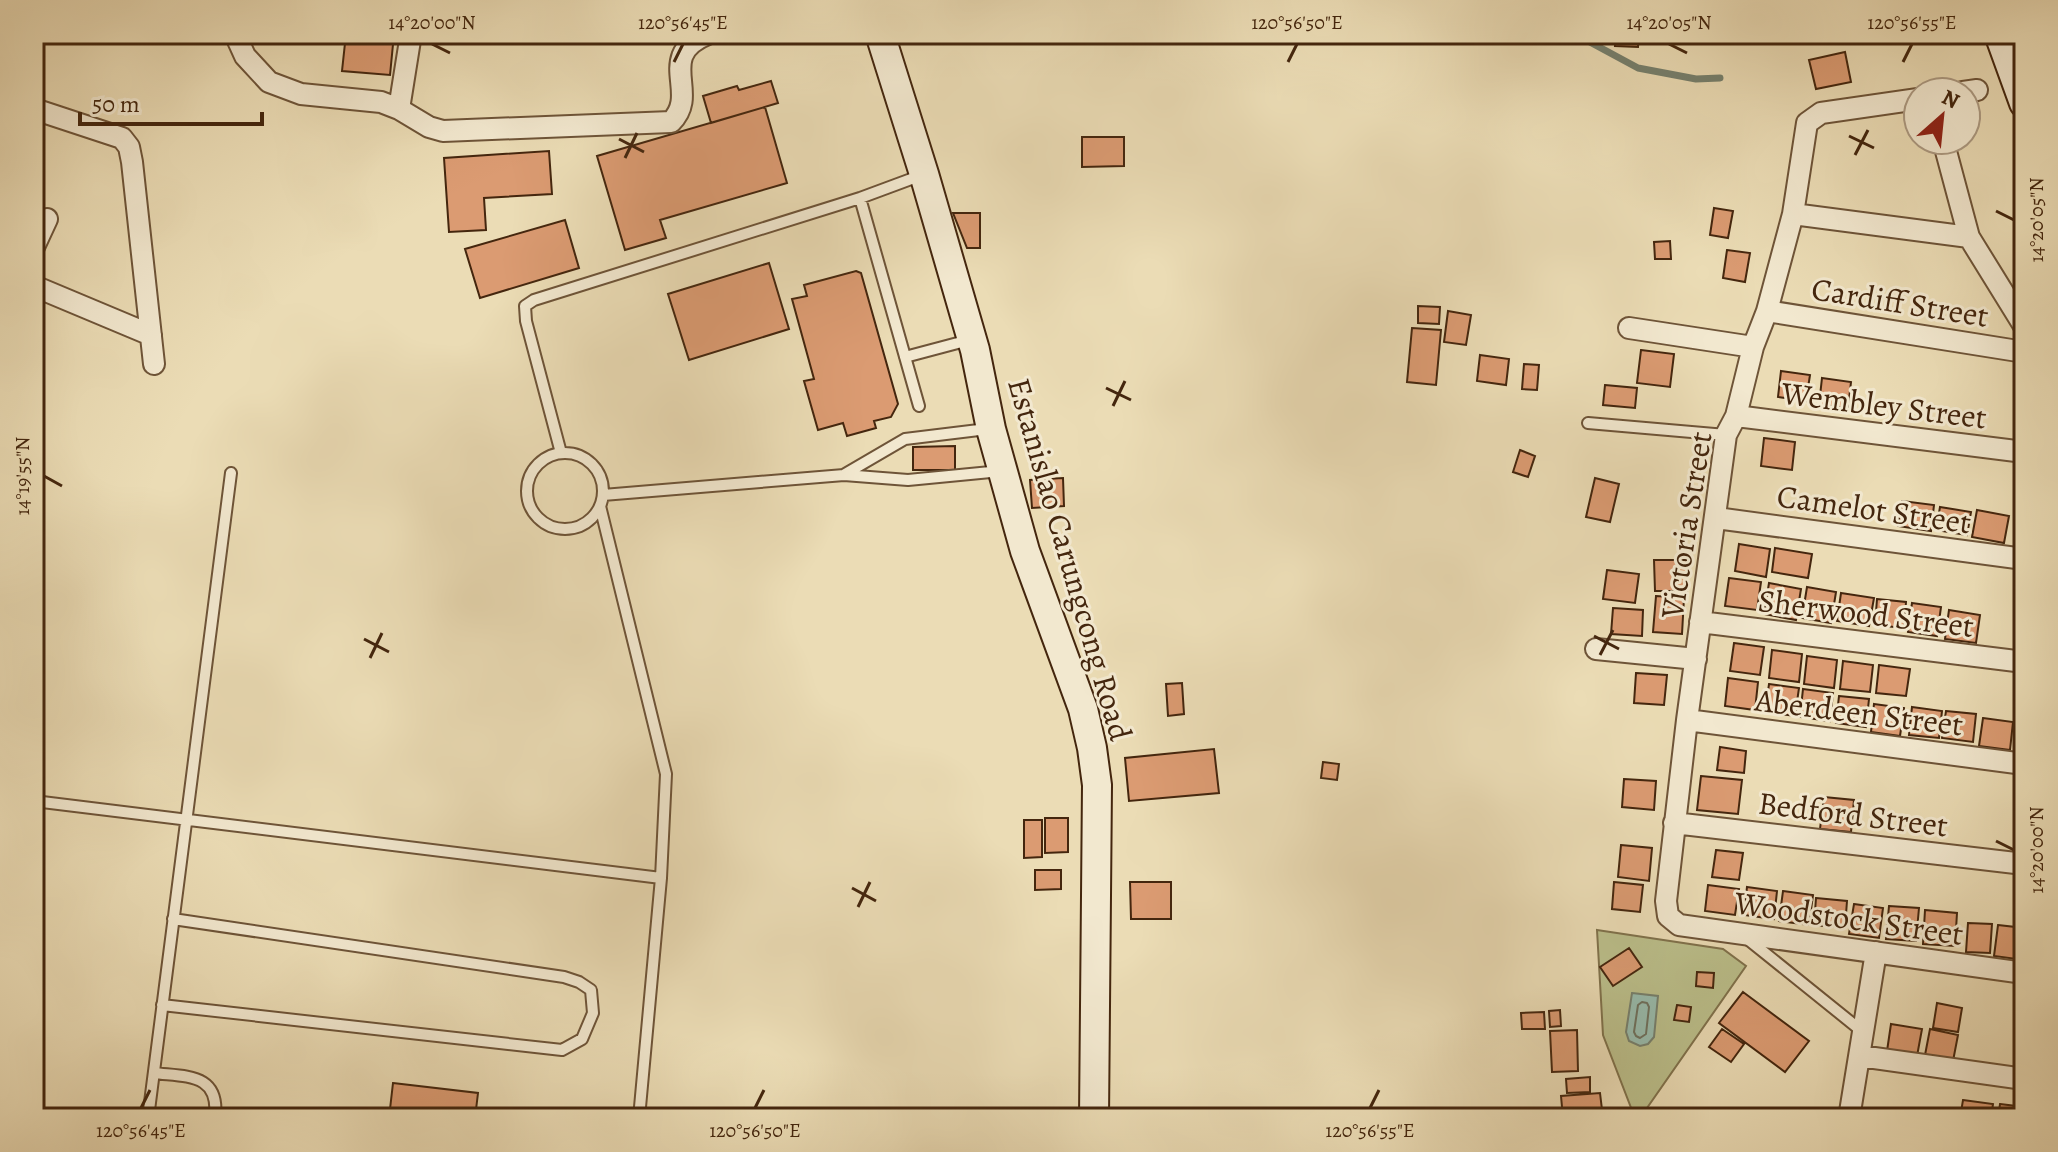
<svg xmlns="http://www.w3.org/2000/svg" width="2058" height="1152" font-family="Alegreya,serif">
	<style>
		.green { fill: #bbbf8b; stroke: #80724c; stroke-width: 2 }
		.water { fill: #98bcae; stroke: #76806e; stroke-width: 2 }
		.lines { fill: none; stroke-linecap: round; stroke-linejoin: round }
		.shore { stroke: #6e715e; stroke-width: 2 }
		.stream { stroke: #76806e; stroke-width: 7 }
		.building { fill: #db9b72; stroke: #44260e; stroke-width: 2 }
		.lane-casing { stroke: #6e5438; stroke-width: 14 }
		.street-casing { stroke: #6e5438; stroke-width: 24 }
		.secondary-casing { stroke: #44260e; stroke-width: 32 }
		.lane { stroke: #f2e8cf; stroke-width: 10 }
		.street { stroke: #f2e8cf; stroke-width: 20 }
		.secondary { stroke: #f2e8cf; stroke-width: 28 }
		.ticks { fill: none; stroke: #44260e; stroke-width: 3 }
		.labels { text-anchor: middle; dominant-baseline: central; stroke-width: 6; stroke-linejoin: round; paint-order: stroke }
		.street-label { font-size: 32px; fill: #44260e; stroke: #f2e8cf }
		.neatline { fill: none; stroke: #44260e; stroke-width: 3 }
		.ticks-label { font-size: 20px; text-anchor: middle; fill: #44260e }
	</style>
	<rect width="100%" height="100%" fill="#ebdcb5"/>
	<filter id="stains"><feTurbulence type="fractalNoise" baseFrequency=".0025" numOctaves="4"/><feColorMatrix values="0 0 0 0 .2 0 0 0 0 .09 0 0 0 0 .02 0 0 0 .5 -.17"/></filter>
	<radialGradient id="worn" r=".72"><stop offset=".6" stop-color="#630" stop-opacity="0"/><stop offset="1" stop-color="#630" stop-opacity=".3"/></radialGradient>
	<!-- green -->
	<path class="green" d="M1597 930 1723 949 1746 966 1640 1118H1635L1603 1035Z"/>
	<!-- water -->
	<path class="water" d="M1632 993 1658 996 1654 1037 1648 1044 1640 1046 1629 1041 1626 1032Z"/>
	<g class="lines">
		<!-- shore -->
		<path class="shore" d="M1642 1002 1647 1003 1649 1007 1646 1034 1640 1038 1636 1036 1634 1032 1638 1005Z"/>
		<!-- stream -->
		<path class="stream" d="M1575 34 1638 68 1696 79 1720 78"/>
	</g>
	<!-- building -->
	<path class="building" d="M346 34H394L390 75 342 71Z
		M1616 34H1639L1638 47 1615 46Z
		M1668 34H1693L1694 38 1669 43Z
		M1845 52 1851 82 1816 89 1809 60Z
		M771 81 778 103 711 123 703 96 737 86 739 90Z
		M765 107 787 183 660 220 666 238 625 250 597 156Z
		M1082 137H1124V166L1082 167Z
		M549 151 552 194 484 198 486 230 449 232 444 158Z
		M1714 208 1733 211 1728 238 1710 235Z
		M953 213H980V248H967Z
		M565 220 579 268 480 298 465 249Z
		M1670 241 1671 259H1655L1654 242Z
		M1727 250 1750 253 1745 282 1723 278Z
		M769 263 789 329 689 360 668 294Z
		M856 271 861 273 898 404 891 417 874 421 876 428 847 436 843 423 818 430 804 381 814 379 792 299 807 296 804 285Z
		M1418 306 1440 307 1439 324 1418 323Z
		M1448 311 1471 315 1466 345 1444 342Z
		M1412 328 1441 330 1436 385 1407 382Z
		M1641 350 1674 354 1670 387 1637 383Z
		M1480 355 1509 359 1506 385 1477 381Z
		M1524 364 1539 365 1537 390 1522 389Z
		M1781 371 1810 375 1806 401 1778 397Z
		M1822 378 1851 382 1848 408 1819 405Z
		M1605 385 1637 388 1635 408 1603 405Z
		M1764 438 1795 442 1792 470 1761 466Z
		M955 446V470H913V447Z
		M1520 450 1535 456 1528 477 1513 472Z
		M1063 478 1064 506 1032 508 1030 480Z
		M1595 478 1619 484 1610 522 1586 517Z
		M1902 501 1934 505 1931 531 1898 526Z
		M1940 507 1971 512 1967 535 1936 530Z
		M1977 510 2009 516 2004 543 1972 537Z
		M1739 544 1770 549 1766 577 1735 571Z
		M1775 548 1812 554 1808 578 1772 572Z
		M1654 560H1686L1687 591H1655Z
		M1607 570 1639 574 1635 603 1603 599Z
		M1729 578 1761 582 1757 610 1725 606Z
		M1769 583 1801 589 1796 620 1764 614Z
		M1807 587 1836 592 1831 623 1802 618Z
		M1841 593 1874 598 1869 626 1837 621Z
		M1656 596 1684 598 1682 634 1653 632Z
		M1877 599 1906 602 1904 628 1875 625Z
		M1912 603 1941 607 1937 636 1908 632Z
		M1613 608 1643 610 1642 636 1611 634Z
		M1949 610 1980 615 1976 643 1945 639Z
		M1734 643 1764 647 1760 675 1730 671Z
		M1772 650 1802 654 1799 682 1769 678Z
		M1807 656 1837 660 1834 688 1804 684Z
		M1843 661 1873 665 1870 692 1840 689Z
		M1879 665 1910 669 1906 696 1876 693Z
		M1636 673 1667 675 1664 705 1634 703Z
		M1728 678 1758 682 1755 710 1725 706Z
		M1182 683 1184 714 1168 716 1166 684Z
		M1769 684 1799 688 1795 716 1765 712Z
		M1803 689 1833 693 1830 721 1800 717Z
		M1839 696 1869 699 1866 727 1836 723Z
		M1874 704 1904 708 1900 736 1871 732Z
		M1912 707 1942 711 1939 738 1909 735Z
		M1946 711 1976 714 1973 742 1942 738Z
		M1983 718 2013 722 2010 750 1979 746Z
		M2019 721 2024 722V750L2015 749Z
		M1720 747 1746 751 1744 773 1717 770Z
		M1214 749 1219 793 1129 801 1125 758Z
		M1323 762 1339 764 1337 780 1321 778Z
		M1701 776 1742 780 1738 814 1697 810Z
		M1624 779 1656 781 1654 810 1622 807Z
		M1824 797 1854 800 1851 832 1820 829Z
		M1045 818H1068V852L1045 853Z
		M1024 820H1042V857L1024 858Z
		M1621 845 1652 848 1649 881 1618 877Z
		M1716 850 1743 853 1739 880 1712 877Z
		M1035 870H1061V889L1035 890Z
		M1130 882H1171V919H1131Z
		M1614 882 1643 885 1640 912 1612 909Z
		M1708 885 1739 889 1735 915 1705 911Z
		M1747 887 1777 891 1774 919 1744 915Z
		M1783 891 1813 895 1809 925 1779 921Z
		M1816 898 1847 901 1845 928 1814 925Z
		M1854 904 1883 908 1879 938 1849 934Z
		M1889 906 1919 908 1916 941 1886 939Z
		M1925 910 1957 913 1955 946 1923 944Z
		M1968 923 1992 924 1990 953 1966 952Z
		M1998 925 2024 928V960L1994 956Z
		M1629 948 1642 967 1613 986 1600 967Z
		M1697 972 1714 973 1713 988 1696 986Z
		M1743 992 1809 1041 1785 1072 1719 1023Z
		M1937 1003 1962 1008 1958 1032 1933 1028Z
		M1677 1005 1691 1007 1689 1022 1674 1020Z
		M1560 1010 1561 1026 1550 1027 1549 1011Z
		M1544 1012 1545 1029H1522L1521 1013Z
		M1891 1024 1922 1029 1917 1056 1887 1051Z
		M1722 1029 1744 1044 1731 1062 1709 1047Z
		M1930 1029 1958 1035 1953 1061 1925 1055Z
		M1577 1030 1578 1071 1552 1072 1550 1031Z
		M1590 1077V1092L1567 1093 1566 1079Z
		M393 1083 478 1093 475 1118H389Z
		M1600 1093 1603 1118H1563L1561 1096Z
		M1963 1100 1993 1104 1991 1118H1960Z
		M2000 1104 2024 1107V1118H1998Z"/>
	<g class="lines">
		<defs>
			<path id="lane" d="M860 198 919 406
				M905 357 969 340
				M1588 423 1726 435
				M561 453 526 321 525 306 534 300 860 198 922 175
				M527 491a38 38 0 1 1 76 0a38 38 0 1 1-76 0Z
				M845 474 905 439 987 429
				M603 495 844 475 908 480 1001 471
				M600 506 666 774 661 878 639 1118
				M34 801 661 878
				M1745 937 1863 1032
				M162 1005 562 1050 582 1039 593 1013 591 990 579 982 564 977 173 919
				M154 1073C187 1077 220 1073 215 1118
				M148 1118 231 473"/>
			<path id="street" d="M235 34 245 56 269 82 301 94 381 102 399 109
				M411 34 399 109 429 127 443 131 671 122C701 93 654 56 708 34
				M1963 92 1977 90
				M1918 99 1821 113 1807 123 1793 214 1767 311 1753 347 1736 416 1726 435 1687 720 1666 901 1668 916 1679 925 2024 973
				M34 109 122 138 129 147 132 162 154 364
				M1943 140 1969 237 2024 326
				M1793 214 1969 237
				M34 247 47 219
				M34 286 151 335
				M1767 311 2024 352
				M1629 328 1753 347
				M1736 416 2024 452
				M1716 518 2024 559
				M1700 622 2024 662
				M1596 649 1696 659
				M1687 720 2024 764
				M1674 823 2024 864
				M1860 1056 2024 1079
				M1849 1118 1876 952"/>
			<path id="secondary" d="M880 34 924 174 975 350 991 429 1025 551 1083 709 1092 748 1097 785 1094 1118
				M1999 34 2024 103"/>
		</defs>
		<!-- lane casing -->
		<use href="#lane" class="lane-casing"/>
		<!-- street casing -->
		<use href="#street" class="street-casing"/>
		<!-- secondary casing -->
		<use href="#secondary" class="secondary-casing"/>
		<!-- lane -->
		<use href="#lane" class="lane"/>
		<!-- street -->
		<use href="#street" class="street"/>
		<!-- secondary -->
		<use href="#secondary" class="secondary"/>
	</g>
	<!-- ticks -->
	<path class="ticks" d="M432 44 450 53M1669 44 1687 53M674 62 683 44M1288 62 1297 44M1903 62 1912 44M1849 136 1874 148M619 139 644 152M1855 155 1868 130M625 158 637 133M1996 211 2014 220M1106 388 1131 400M1113 406 1125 381M44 476 62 486M1594 636 1619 649M364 639 389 652M1600 655 1613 630M370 658 382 633M1996 841 2014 850M852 888 876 901M858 907 870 882M141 1108 150 1090M755 1108 764 1090M1370 1108 1379 1090"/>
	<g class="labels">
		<!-- street labels -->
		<g class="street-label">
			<text transform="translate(1900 302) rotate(9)">Cardiff Street</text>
			<text transform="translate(1884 405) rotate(7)">Wembley Street</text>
			<text transform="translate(1874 509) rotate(8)">Camelot Street</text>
			<text transform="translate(1686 525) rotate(-81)">Victoria Street</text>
			<text transform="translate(1070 559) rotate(74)">Estanislao Carungcong Road</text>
			<text transform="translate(1866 613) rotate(7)">Sherwood Street</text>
			<text transform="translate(1859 712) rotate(7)">Aberdeen Street</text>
			<text transform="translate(1853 814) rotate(7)">Bedford Street</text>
			<text transform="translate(1849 918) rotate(8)">Woodstock Street</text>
		</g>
	</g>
	<!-- margin -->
	<rect width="2058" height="1152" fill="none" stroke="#ebdcb5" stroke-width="88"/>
	<!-- north arrow -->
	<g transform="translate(1942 116) rotate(27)"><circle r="38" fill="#f2e8cf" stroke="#ac9a82" stroke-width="2"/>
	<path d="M0-6L14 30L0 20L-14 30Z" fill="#8f2418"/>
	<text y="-12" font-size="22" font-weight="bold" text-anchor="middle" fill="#44260e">N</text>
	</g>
	<!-- scale -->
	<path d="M80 112v12h182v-12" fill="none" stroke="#44260e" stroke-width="4"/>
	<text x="92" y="112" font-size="24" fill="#44260e" stroke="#f2e8cf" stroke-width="6" paint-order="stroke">50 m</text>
	<rect x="44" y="44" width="1970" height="1064" class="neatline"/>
	<g class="ticks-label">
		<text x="432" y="29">14°20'00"N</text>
		<text x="683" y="29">120°56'45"E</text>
		<text x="1297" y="29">120°56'50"E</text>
		<text x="1669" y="29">14°20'05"N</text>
		<text x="1912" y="29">120°56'55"E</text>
		<text transform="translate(2036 220) rotate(-90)" y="7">14°20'05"N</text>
		<text transform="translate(22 476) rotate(-90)" y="7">14°19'55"N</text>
		<text transform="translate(2036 850) rotate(-90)" y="7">14°20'00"N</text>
		<text x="141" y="1137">120°56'45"E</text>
		<text x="755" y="1137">120°56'50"E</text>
		<text x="1370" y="1137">120°56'55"E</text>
	</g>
	<rect width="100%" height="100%" filter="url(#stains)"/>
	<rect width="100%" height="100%" fill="url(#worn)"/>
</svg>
